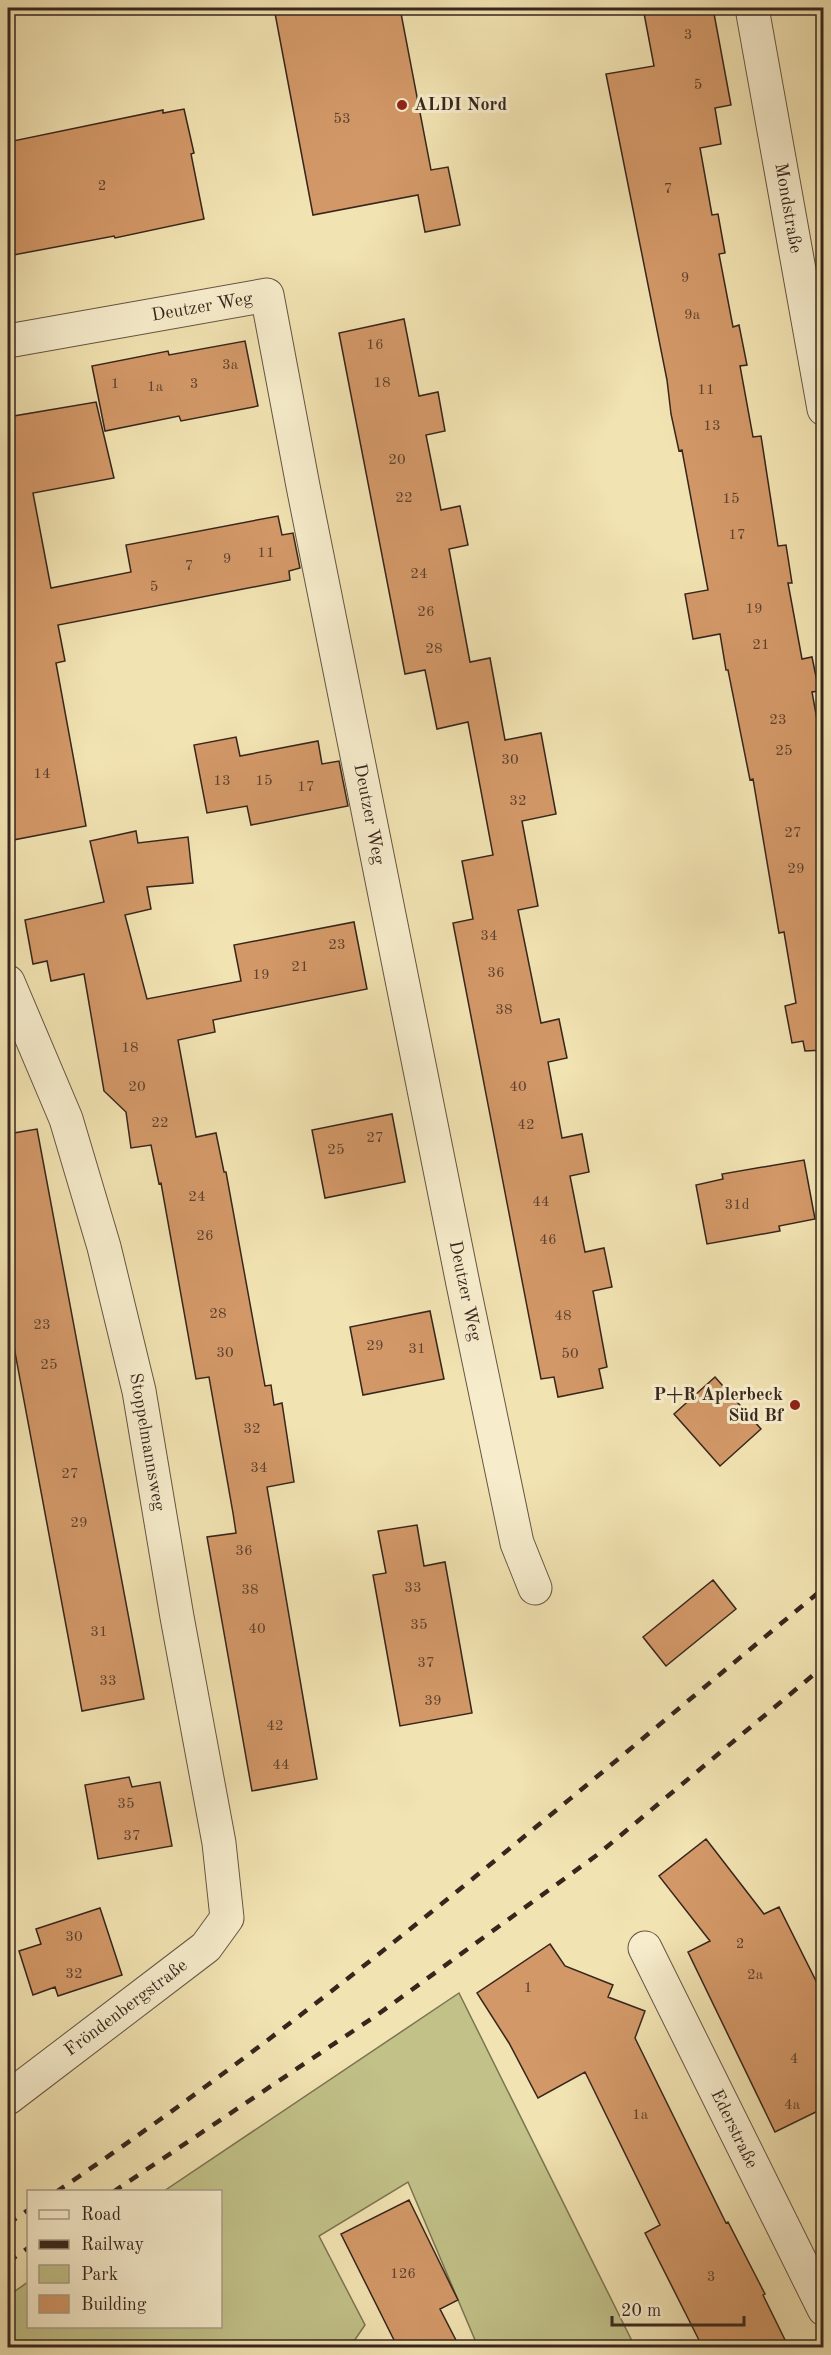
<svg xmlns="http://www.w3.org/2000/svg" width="831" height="2355" font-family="'Old Standard TT',serif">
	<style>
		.green { fill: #c1c188; stroke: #7c7452; stroke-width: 1.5 }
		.building { fill: #d39868; stroke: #36261d; stroke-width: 1.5 }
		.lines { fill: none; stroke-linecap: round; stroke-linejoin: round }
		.minor-casing { stroke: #655542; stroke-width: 35 }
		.minor { stroke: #f7edcd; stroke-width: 33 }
		.rail { stroke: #36261d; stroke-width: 4.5; stroke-dasharray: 10 10; stroke-linecap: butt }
		.poi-dot { fill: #8f2418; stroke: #f7edcd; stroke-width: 2 }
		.labels { text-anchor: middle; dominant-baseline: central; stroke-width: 6; stroke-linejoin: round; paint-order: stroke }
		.number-label { font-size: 15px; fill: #5d4230 }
		.poi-label { font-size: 18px; font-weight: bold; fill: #36261d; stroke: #f7edcd; text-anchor: start }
		.street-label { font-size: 18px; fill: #36261d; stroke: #f7edcd }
	</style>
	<rect width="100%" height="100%" fill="#f2e3b2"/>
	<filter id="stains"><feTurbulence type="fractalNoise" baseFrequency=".00333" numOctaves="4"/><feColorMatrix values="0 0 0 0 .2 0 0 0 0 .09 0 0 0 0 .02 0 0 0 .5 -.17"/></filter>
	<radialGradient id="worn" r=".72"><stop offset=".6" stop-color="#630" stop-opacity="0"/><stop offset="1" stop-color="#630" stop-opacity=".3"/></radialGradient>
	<!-- green -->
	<path class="green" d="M459 1993 635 2347H478L408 2182 319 2236 365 2325 350 2347H8V2296L28 2282V2326H220V2192L164 2191Z"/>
	<!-- building -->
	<path class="building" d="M274 8H400L431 170 448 167 460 225 425 232 418 195 313 215Z
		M643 8H713L731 105 715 108 721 144 700 148 712 215 718 214 725 253 719 254 733 327 739 325 747 365 740 366 753 437 761 436 778 546 786 545 792 583H788L802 659 812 657 819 691 812 692 824 758V1050L805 1051 803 1041 792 1043 785 1006 796 1003 784 932 779 933 753 779 750 780 728 670H726L720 634 693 639 685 594 708 590 682 450 679 451 671 414 667 380 606 74 654 66Z
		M184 109 194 153 191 154 204 219 115 238 114 236 8 256V142L163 110V113Z
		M404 319 419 396 438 392 445 431 426 435 441 510 460 506 468 545 449 549 470 662 490 658 505 740 541 733 556 814 522 821 538 906 518 910 541 1023 559 1019 567 1058 548 1062 562 1138 582 1134 589 1172 570 1176 585 1252 604 1248 612 1287 593 1291 607 1367 599 1369 603 1388 558 1397 554 1377 541 1379 453 923 473 919 462 861 493 855 468 722 437 729 425 670 405 674 339 333Z
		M245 341 258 406 181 421 179 416 105 431 92 366 168 351 169 355Z
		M96 402 114 478 33 493 51 588 131 572 126 545 278 516 282 535 293 533 300 568 289 571 290 580 58 625 65 661 56 663 86 826 8 841V417Z
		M236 737 240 756 318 741 322 764 339 761 348 806 251 825 247 806 207 813 194 745Z
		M136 831 138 843 188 837 193 883 147 887 151 909 125 915 147 999 241 981 234 945 354 922 367 989 213 1020 215 1032 178 1040 196 1137 216 1133 224 1172H226L265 1386 271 1385 274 1405 282 1403 294 1482 267 1487 317 1779 252 1791 207 1537 236 1533 233 1513 209 1377 196 1379 161 1183 159 1184 151 1145 131 1148 126 1112 104 1091 84 974 51 981 47 961 33 964 25 920 104 902 90 841Z
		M392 1114 405 1182 325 1198 312 1130Z
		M37 1129 144 1699 82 1711 8 1315V1134Z
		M804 1160 815 1219 779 1226 780 1231 707 1244 696 1185 723 1179 722 1174Z
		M430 1311 444 1379 363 1395 350 1327Z
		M715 1377 761 1429 720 1466 674 1414Z
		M417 1525 424 1566 445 1562 472 1713 400 1726 373 1575 386 1573 378 1531Z
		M713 1580 736 1609 666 1666 643 1637Z
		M129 1777 132 1787 160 1782 172 1846 98 1859 85 1785Z
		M706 1839 764 1914 779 1907 824 1997V2108L775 2132 688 1952 710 1941 659 1876Z
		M100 1908 122 1975 58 1996 55 1987 33 1995 19 1951 41 1944 36 1929Z
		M550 1944 565 1966 613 1985 608 1997 645 2011 635 2038 726 2223 728 2222 765 2294 763 2295 789 2348H703L645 2233 660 2225 585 2072 538 2098 509 2043 477 1993Z
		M409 2200 458 2300 440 2309 460 2348H398L341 2234Z"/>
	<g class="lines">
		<defs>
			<path id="minor" d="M752 8 824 409
				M8 341 267 295 303 486 463 1284 517 1543 535 1588
				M8 982 66 1119 104 1247 139 1391 177 1617 219 1843 227 1918 206 1947 8 2098
				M645 1948 824 2309"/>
		</defs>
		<!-- minor casing -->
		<use href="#minor" class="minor-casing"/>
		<!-- minor -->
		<use href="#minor" class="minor"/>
		<!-- rail -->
		<path class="rail" d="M56 2192C326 2010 573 1795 824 1588
			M113 2192 377 2015 597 1855 824 1666
			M8 2224 28 2210
			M8 2262 28 2248"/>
	</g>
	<!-- markers -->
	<g class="poi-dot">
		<circle cx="402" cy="105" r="6"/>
		<circle cx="795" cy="1405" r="6"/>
	</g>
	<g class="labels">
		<!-- number labels -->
		<g class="number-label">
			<text x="688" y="35">3</text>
			<text x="698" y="85">5</text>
			<text x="342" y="119">53</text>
			<text x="102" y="186">2</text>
			<text x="668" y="189">7</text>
			<text x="685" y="278">9</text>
			<text x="692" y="315">9a</text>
			<text x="375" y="345">16</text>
			<text x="230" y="365">3a</text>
			<text x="382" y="383">18</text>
			<text x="115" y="384">1</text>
			<text x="194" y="384">3</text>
			<text x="155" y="387">1a</text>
			<text x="706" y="390">11</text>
			<text x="712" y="426">13</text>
			<text x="397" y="460">20</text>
			<text x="404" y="498">22</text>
			<text x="731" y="499">15</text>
			<text x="737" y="535">17</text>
			<text x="266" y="553">11</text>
			<text x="227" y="559">9</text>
			<text x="189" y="566">7</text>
			<text x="419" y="574">24</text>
			<text x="154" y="587">5</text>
			<text x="754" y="609">19</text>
			<text x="426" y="612">26</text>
			<text x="761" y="645">21</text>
			<text x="434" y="649">28</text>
			<text x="778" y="720">23</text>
			<text x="784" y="751">25</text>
			<text x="510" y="760">30</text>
			<text x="42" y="774">14</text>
			<text x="222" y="781">13</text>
			<text x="264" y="781">15</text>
			<text x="306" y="787">17</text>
			<text x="518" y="801">32</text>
			<text x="793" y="833">27</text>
			<text x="796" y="869">29</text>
			<text x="489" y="936">34</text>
			<text x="337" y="945">23</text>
			<text x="300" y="967">21</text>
			<text x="496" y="973">36</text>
			<text x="261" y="975">19</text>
			<text x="504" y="1010">38</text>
			<text x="130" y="1048">18</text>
			<text x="137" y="1087">20</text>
			<text x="518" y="1087">40</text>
			<text x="160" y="1123">22</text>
			<text x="526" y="1125">42</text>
			<text x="375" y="1138">27</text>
			<text x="336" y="1150">25</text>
			<text x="197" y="1197">24</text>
			<text x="541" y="1202">44</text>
			<text x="737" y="1205">31d</text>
			<text x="205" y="1236">26</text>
			<text x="548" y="1240">46</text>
			<text x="218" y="1314">28</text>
			<text x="563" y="1316">48</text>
			<text x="42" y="1325">23</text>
			<text x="375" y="1346">29</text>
			<text x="417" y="1349">31</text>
			<text x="225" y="1353">30</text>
			<text x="570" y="1354">50</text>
			<text x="49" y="1365">25</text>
			<text x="252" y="1429">32</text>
			<text x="259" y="1468">34</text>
			<text x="70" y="1474">27</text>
			<text x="79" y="1523">29</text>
			<text x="244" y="1551">36</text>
			<text x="413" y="1588">33</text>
			<text x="250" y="1590">38</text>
			<text x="419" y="1625">35</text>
			<text x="257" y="1629">40</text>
			<text x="99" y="1632">31</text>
			<text x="426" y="1663">37</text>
			<text x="108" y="1681">33</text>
			<text x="433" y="1701">39</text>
			<text x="275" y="1726">42</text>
			<text x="281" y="1765">44</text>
			<text x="126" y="1804">35</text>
			<text x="132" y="1836">37</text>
			<text x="74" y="1937">30</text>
			<text x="740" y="1944">2</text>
			<text x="74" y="1974">32</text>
			<text x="755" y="1975">2a</text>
			<text x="528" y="1988">1</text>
			<text x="794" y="2059">4</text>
			<text x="792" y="2105">4a</text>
			<text x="640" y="2115">1a</text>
			<text x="403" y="2274">126</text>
			<text x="711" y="2277">3</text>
		</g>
		<!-- poi labels -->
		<g class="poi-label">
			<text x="414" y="105">ALDI Nord</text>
			<text x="783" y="1395" text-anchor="end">P+R Aplerbeck<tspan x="783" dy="21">Süd Bf</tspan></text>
		</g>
		<!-- street labels -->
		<g class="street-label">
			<text transform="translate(788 208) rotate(80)">Mondstraße</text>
			<text transform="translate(202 307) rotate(-10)">Deutzer Weg</text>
			<text transform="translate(369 814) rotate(79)">Deutzer Weg</text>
			<text transform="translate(465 1291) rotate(78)">Deutzer Weg</text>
			<text transform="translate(147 1442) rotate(80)">Stoppelmannsweg</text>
			<text transform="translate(126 2008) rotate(-37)">Fröndenbergstraße</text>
			<text transform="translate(734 2129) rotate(64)">Ederstraße</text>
		</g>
	</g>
	<!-- margin -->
	<rect width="831" height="2355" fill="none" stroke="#f2e3b2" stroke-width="30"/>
	<rect x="9" y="9" width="813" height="2337" fill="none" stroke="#36261d" stroke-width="3"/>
	<rect x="15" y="15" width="801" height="2325" fill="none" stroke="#36261d" stroke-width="1.5"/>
	<!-- legend -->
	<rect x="27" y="2190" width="195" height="138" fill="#f7edcd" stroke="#aa9d87" stroke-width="1.5"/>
	<rect x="39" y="2210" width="30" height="9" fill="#f7edcd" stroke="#aa9d87" stroke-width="1.5"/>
	<text x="81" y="2220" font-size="18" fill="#36261d">Road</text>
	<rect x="39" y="2240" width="30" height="9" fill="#36261d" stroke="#aa9d87" stroke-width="1.5"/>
	<text x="81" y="2250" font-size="18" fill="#36261d">Railway</text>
	<rect x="39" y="2265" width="30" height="18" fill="#c1c188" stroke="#aa9d87" stroke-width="1.5"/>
	<text x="81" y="2280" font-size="18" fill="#36261d">Park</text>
	<rect x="39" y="2295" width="30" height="18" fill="#d39868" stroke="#aa9d87" stroke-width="1.5"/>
	<text x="81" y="2310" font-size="18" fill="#36261d">Building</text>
	<!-- scale -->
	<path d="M612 2316v9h132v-9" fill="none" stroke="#36261d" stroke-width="3"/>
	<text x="621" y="2316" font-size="18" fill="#36261d" stroke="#f7edcd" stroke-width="4.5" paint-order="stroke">20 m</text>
	<rect width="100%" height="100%" filter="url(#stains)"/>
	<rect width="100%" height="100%" fill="url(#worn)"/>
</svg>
